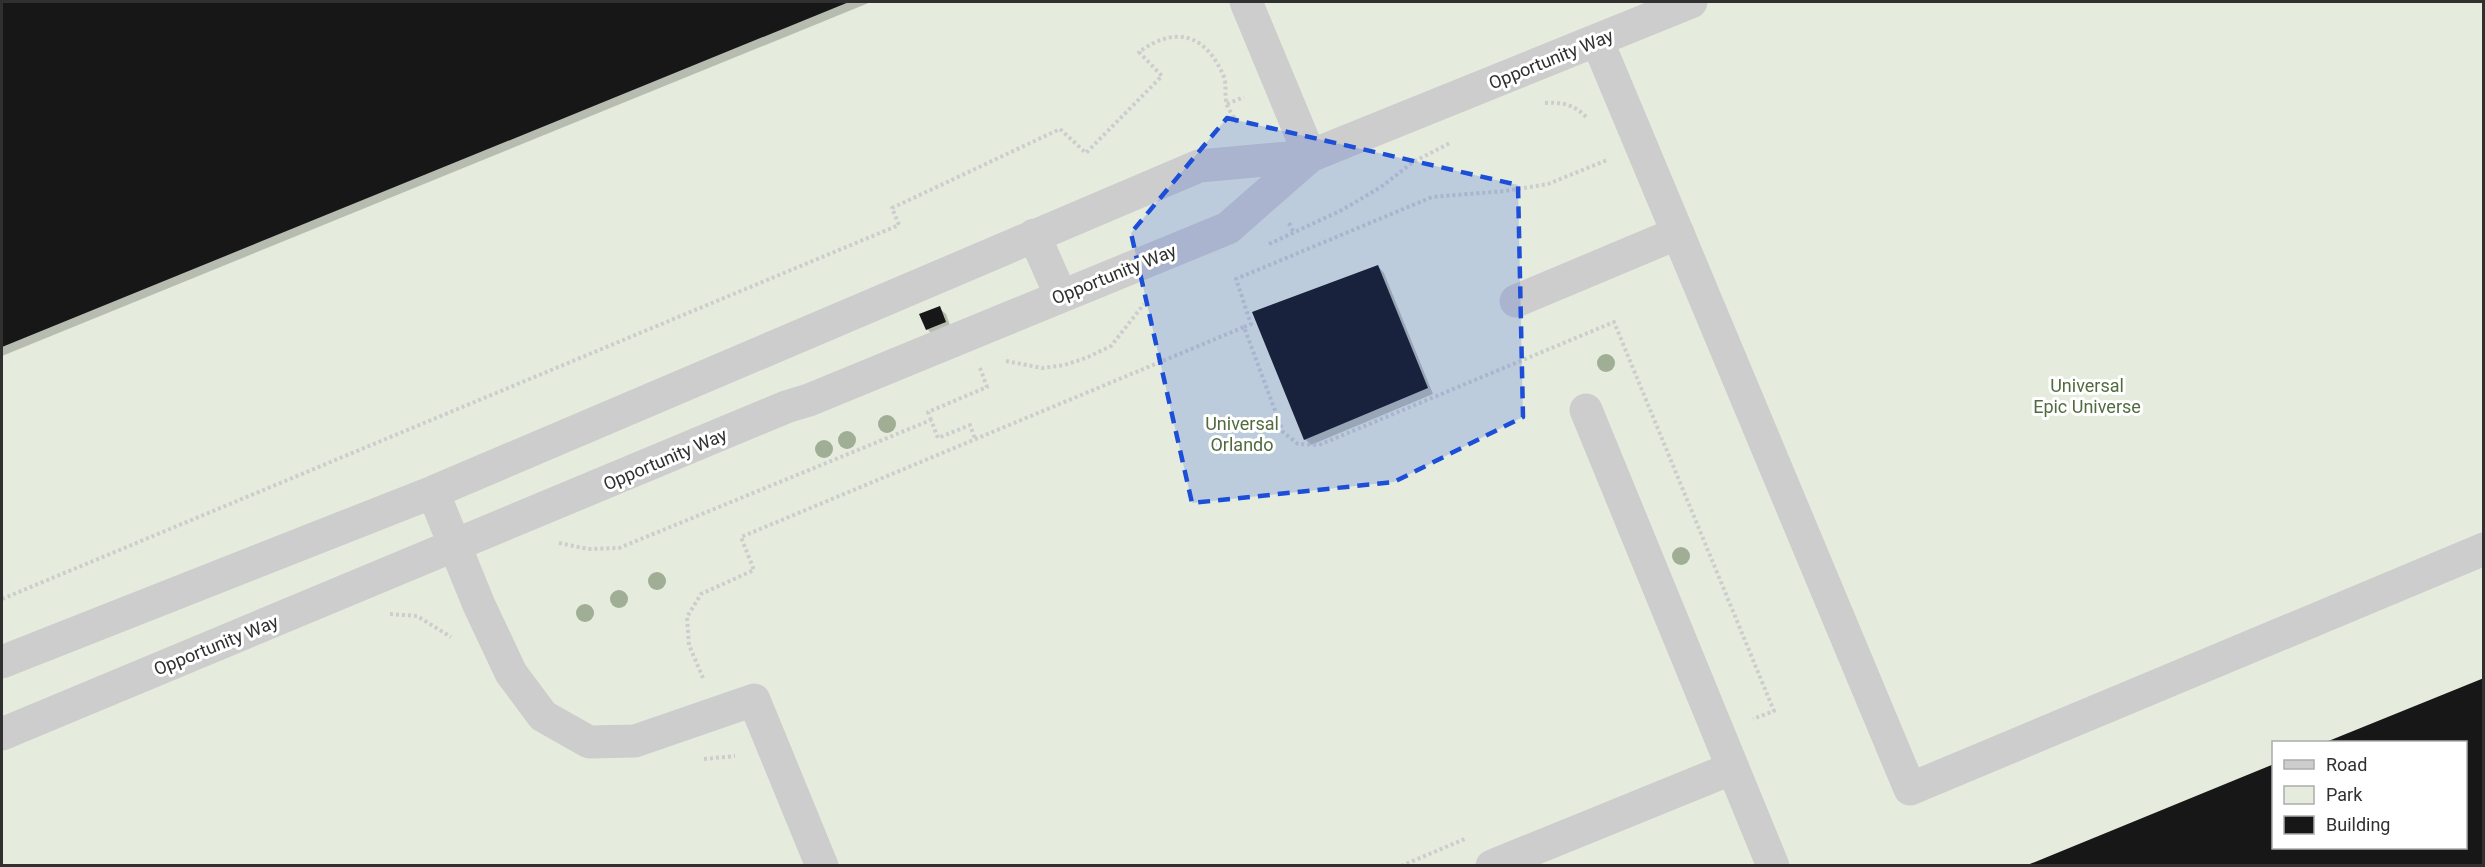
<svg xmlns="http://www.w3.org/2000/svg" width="2485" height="867" font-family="Roboto,sans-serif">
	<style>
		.green { fill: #e5ecde; fill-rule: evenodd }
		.shadow { fill: #0003 }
		.building { fill: #171717 }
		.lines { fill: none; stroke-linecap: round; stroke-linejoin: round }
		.path { stroke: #cdcdcd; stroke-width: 4; stroke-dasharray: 3 3; stroke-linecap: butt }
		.minor { stroke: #cdcdcd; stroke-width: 33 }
		.tree { fill: #9fae94 }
		.marked { fill: #1d4ed8; fill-opacity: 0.2; stroke: #1d4ed8; stroke-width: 4.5; stroke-dasharray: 12 8; stroke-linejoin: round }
		.labels { text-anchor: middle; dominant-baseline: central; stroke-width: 6; stroke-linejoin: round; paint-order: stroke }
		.street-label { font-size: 18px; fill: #303030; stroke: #fff }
		.park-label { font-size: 18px; fill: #506b3d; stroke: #fff }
	</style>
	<rect width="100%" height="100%" fill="#fff"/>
	<!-- green -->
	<path class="green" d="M2 2H2483V865H2ZM2274 742H2466V848H2274Z"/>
	<!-- shadow -->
	<path class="shadow" d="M2 2H871L2 356Z
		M1378 266 1384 273 1433 394 1311 445 1305 439Z
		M939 308 946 314 951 328 934 336 927 329Z
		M2484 679V866H2029L2274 848H2466V742H2329Z"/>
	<!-- building -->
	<path class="building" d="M2 2H849L2 347Z
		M1378 265 1428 388 1304 440 1252 312Z
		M940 306 946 322 926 330 919 314Z
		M2484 678V866H2025L2274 764V848H2466V742H2326Z"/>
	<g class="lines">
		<!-- path -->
		<path class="path" d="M1545 103C1561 102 1574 104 1586 117
			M1227 104 1244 97
			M1289 223 1294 233
			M1269 244 1342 210 1381 187 1413 162 1450 143
			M1244 327 1251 324 1236 279 1432 197 1505 191 1548 184 1607 160
			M1006 361 1042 368 1065 365 1088 357 1111 346 1144 304
			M931 420 928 412 987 387 980 368
			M559 543 588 549 619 548 931 420 938 438 970 425 975 439
			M2 599 899 225 892 208 1060 129 1086 153 1162 76 1139 52C1176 25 1206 34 1224 77 1227 85 1224 96 1227 105 1230 112 1235 119 1238 125
			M390 614 417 616 451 637
			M703 678 689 645 687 617 701 594 754 570 741 537 1244 327 1283 432 1298 444 1319 445 1614 322 1774 711 1753 719
			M704 759 735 756
			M1401 866 1467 838"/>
		<!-- minor -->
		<path class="minor" d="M1246 2 1310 156
			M1597 40 1910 789 2484 549
			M1034 235 1061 296
			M1516 301 1678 233
			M1586 410 1773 866
			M433 492 479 605 511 673 543 716 589 742 635 741 754 700 822 866
			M2 662 433 492 1199 166 1310 156 1691 2
			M2 734 786 407 809 400 1228 228 1310 156
			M1492 866 1733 768"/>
	</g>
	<!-- trees -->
	<g class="tree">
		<circle cx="1606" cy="363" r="9"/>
		<circle cx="887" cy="424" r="9"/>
		<circle cx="847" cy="440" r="9"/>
		<circle cx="824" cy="449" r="9"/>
		<circle cx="1681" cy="556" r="9"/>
		<circle cx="657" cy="581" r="9"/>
		<circle cx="619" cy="599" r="9"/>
		<circle cx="585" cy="613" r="9"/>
	</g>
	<!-- marked area -->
	<path class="marked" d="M1227 118 1518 185 1523 417 1394 482 1192 503 1131 233Z"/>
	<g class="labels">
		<!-- street labels -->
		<g class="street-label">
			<text transform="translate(1551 59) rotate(-22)">Opportunity Way</text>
			<text transform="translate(1114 274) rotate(-22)">Opportunity Way</text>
			<text transform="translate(665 459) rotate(-23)">Opportunity Way</text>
			<text transform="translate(216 645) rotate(-22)">Opportunity Way</text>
		</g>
		<!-- park labels -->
		<g class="park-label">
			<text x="2087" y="385">Universal<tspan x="2087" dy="21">Epic Universe</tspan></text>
			<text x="1242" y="423">Universal<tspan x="1242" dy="21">Orlando</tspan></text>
		</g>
	</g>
	<!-- border -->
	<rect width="2485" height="867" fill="none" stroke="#303030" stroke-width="6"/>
	<!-- legend -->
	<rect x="2272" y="741" width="195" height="108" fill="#ffffff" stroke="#acacac" stroke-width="1.5"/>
	<rect x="2284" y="760" width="30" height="9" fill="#cdcdcd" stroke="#acacac" stroke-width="1.5"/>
	<text x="2326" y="771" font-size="18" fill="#303030">Road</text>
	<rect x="2284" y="786" width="30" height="18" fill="#e5ecde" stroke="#acacac" stroke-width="1.5"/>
	<text x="2326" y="801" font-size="18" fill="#303030">Park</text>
	<rect x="2284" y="816" width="30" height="18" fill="#171717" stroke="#acacac" stroke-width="1.5"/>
	<text x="2326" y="831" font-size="18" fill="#303030">Building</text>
</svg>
